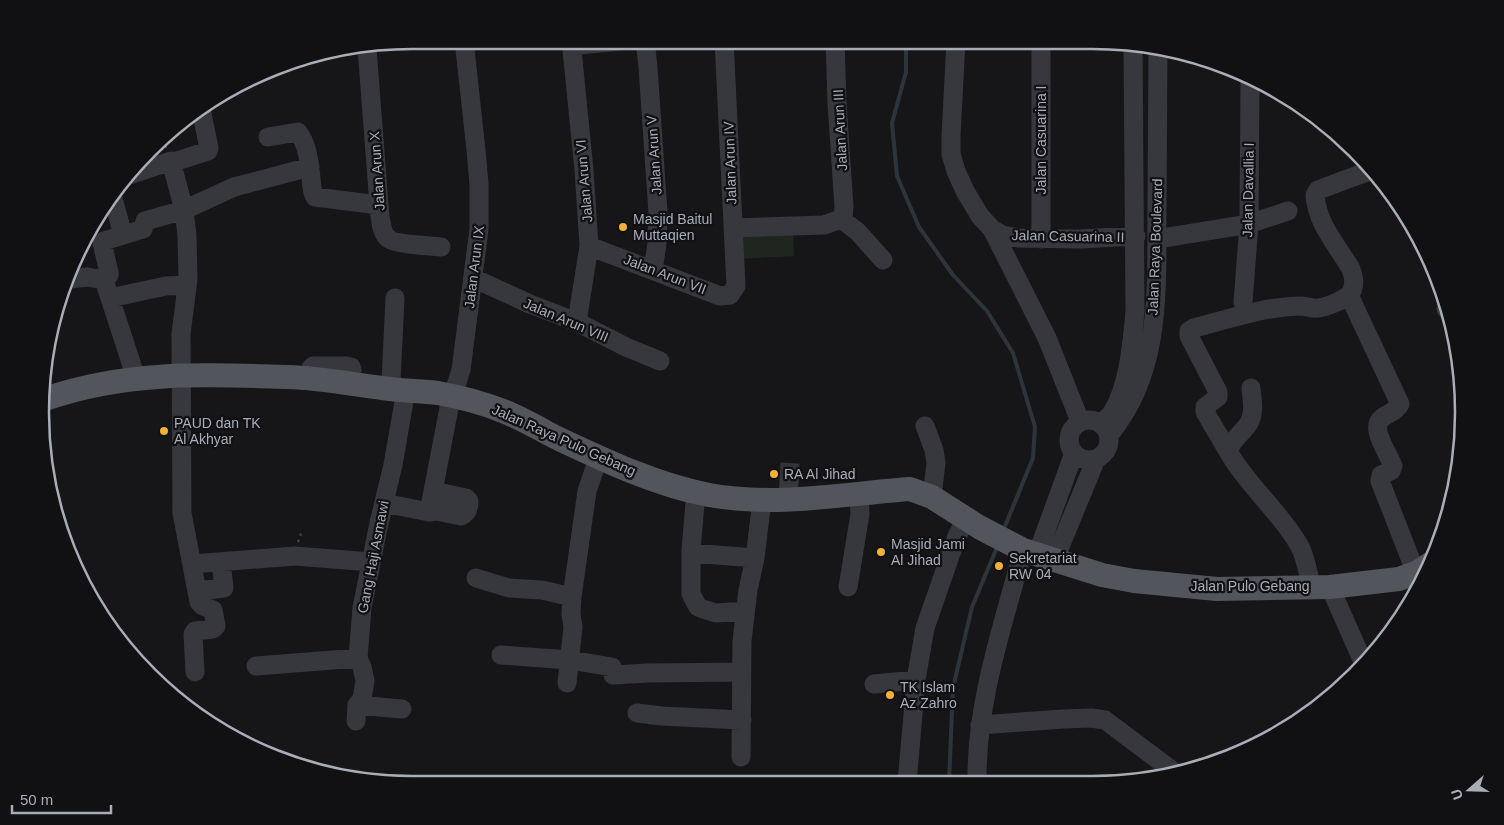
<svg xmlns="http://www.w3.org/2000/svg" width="1504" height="825" font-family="Arial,sans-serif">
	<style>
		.green { fill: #1e261f }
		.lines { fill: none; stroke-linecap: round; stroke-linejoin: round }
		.stream { stroke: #2c353c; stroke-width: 4 }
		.minor-tunnel { stroke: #333438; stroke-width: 19; stroke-dasharray: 19 9; stroke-linecap: butt }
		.path { stroke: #3d3f44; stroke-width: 2.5; stroke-dasharray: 2.5 4; stroke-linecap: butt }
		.minor { stroke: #37383d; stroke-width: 19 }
		.major { stroke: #53555c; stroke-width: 24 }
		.poi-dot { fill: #f2b134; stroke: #111113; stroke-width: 2 }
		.labels { text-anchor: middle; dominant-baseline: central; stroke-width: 4.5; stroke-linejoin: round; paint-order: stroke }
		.street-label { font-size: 14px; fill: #a8adb8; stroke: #111113 }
		.poi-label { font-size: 14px; fill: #a8adb8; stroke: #111113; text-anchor: start }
		.rim { fill: none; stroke: #a8adb8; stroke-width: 2.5 }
	</style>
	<rect width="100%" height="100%" fill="#161618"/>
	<!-- green -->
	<path class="green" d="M793 229 794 256 739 259 738 232Z"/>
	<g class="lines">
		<!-- stream -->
		<path class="stream" d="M906 41V72L892 123 897 176 919 227 953 275 987 311 1013 353 1035 427 1033 458 1003 531
			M949 782 953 688 972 607 998 545"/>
		<!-- minor-tunnel -->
		<path class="minor-tunnel" d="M789 481 790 463"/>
		<!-- path -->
		<path class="path" d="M164 140 166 148
			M298 542 302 531"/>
		<!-- minor -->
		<path class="minor" d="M571 40 584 170 589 246 577 322
			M645 40 648 67 658 213 657 244 653 270
			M835 40 837 103 844 207 843 218 841 219
			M956 41 951 136V154L956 171 965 191 980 216 992 229 1002 235 1018 238 1080 239 1136 236
			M571 46 627 40
			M367 48 379 205C380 214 380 233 389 239 394 244 432 246 441 247
			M268 137 298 132C308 145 309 162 311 178 312 185 311 190 315 197L379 205
			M177 161 208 151 209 148 201 109
			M132 174 171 161 184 210 187 236 188 279 181 334 182 513 199 602 203 606 213 610 216 626 213 629 195 631 193 634 195 672
			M112 195 123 235
			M733 228 824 225 841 219 858 232 883 260
			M992 229 1047 338 1080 421
			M1041 239V41
			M1157 239 1249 224 1288 211
			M589 246 720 296 730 295 736 286 724 40
			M473 278 530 304 577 322 626 347 660 361
			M70 279 88 277 104 280
			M104 280 109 275V272L102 243 104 241 143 229 145 221 184 210 234 187 310 167
			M104 280 110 298 166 286 187 285
			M1349 295 1400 404C1396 412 1388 413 1382 418 1369 428 1389 454 1393 466L1391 471 1381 475 1380 481 1412 563 1418 572
			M110 298 136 378
			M1243 302 1249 224 1250 78
			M1446 309 1451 314
			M308 379 311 368 313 366H346L351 367 352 370 348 383
			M1251 388C1252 400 1255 412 1249 423 1243 433 1229 441 1229 453 1249 487 1280 512 1299 545 1306 557 1308 573 1311 586
			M389 389 391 381 395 298
			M1069 440a20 20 0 1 1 40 0a20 20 0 1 1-40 0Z
			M1101 423C1105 420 1109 417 1112 413 1129 385 1132 343 1135 311L1133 44
			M925 426 934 450 936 463 932 497
			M1109 435C1164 370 1156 283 1157 203 1157 152 1158 100 1158 48
			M1229 453 1205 412V407L1218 397V392L1189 336V331L1194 328C1229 319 1263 307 1299 306 1306 306 1312 309 1318 308 1327 307 1344 300 1350 294 1356 286 1354 277 1351 269 1337 245 1317 224 1315 195L1318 190 1372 170
			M696 492 691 550V594L698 607 703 609 716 613 745 611
			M788 499 789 481
			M384 503 429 512 436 511 461 516C468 513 469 507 469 501L466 498 433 491
			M429 512 449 408 461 370 479 229V184L476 150 464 40
			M691 553 755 558
			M1037 555 1074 453
			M1056 560 1059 549 1096 459
			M192 564 295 556 371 562
			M476 578 509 588 542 590 572 597
			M848 587 860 514 859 495
			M1330 587 1364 664
			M197 591 224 588 221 562
			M501 655 570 660 612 667 613 675 648 673 742 672
			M256 666 358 658
			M567 683 573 627 571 614 572 597 587 491 599 456
			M874 684 916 680
			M357 705 402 709
			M637 713 662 716 742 720
			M356 721 357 705 362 699 365 681 362 667 358 658 362 608 379 523 393 465 406 390
			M980 725 1063 719 1091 718 1105 720 1173 771
			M741 757 742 641 748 590 755 558 762 500
			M977 782C976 702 1003 626 1023 550
			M907 783 916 680 925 628 957 536 966 519"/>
		<!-- major -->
		<path class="major" d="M45 399C125 371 204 374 288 377 322 378 356 385 390 389 406 391 422 391 438 393 460 397 483 403 503 411 521 418 538 428 555 437 604 460 656 485 709 495 776 507 843 494 910 489L932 497 979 527 1023 550 1102 575 1134 581 1217 589 1330 587 1399 579 1418 572 1430 564"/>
	</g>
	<!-- markers -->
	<g class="poi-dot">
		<circle cx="623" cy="227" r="5"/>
		<circle cx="164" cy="431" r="5"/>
		<circle cx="774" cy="474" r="5"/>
		<circle cx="881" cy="552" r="5"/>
		<circle cx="999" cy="566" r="5"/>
		<circle cx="890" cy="695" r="5"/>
	</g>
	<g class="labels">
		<!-- street labels -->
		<g class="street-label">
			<text transform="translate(840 130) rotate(-93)">Jalan Arun III</text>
			<text transform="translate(1041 140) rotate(-90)">Jalan Casuarina I</text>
			<text transform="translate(654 155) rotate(-94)">Jalan Arun V</text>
			<text transform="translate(730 163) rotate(-92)">Jalan Arun IV</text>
			<text transform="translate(377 171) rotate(-94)">Jalan Arun X</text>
			<text transform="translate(584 181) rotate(-95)">Jalan Arun VI</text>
			<text transform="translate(1248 190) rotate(-89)">Jalan Davallia I</text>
			<text transform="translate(1068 236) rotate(1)">Jalan Casuarina II</text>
			<text transform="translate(1155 247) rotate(-88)">Jalan Raya Boulevard</text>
			<text transform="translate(474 267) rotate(-83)">Jalan Arun IX</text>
			<text transform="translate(665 274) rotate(21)">Jalan Arun VII</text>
			<text transform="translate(566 320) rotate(23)">Jalan Arun VIII</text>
			<text transform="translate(564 440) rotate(24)">Jalan Raya Pulo Gebang</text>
			<text transform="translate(373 557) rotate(-79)">Gang Haji Asmawi</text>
			<text x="1250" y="586">Jalan Pulo Gebang</text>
		</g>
		<!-- poi labels -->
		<g class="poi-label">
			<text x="633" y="219">Masjid Baitul<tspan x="633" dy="16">Muttaqien</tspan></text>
			<text x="174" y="423">PAUD dan TK<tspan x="174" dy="16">Al Akhyar</tspan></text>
			<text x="784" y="474">RA Al Jihad</text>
			<text x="891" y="544">Masjid Jami<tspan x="891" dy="16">Al Jihad</tspan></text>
			<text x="1009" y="558">Sekretariat<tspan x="1009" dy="16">RW 04</tspan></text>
			<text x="900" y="687">TK Islam<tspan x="900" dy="16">Az Zahro</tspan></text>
		</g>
	</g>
	<!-- crop -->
	<path d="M0 0H1504V825H0ZM412 49H1092A363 363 0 0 1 1455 412V413A363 363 0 0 1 1092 776H412A363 363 0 0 1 49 413V412A363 363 0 0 1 412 49Z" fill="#111113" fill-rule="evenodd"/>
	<path class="rim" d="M412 49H1092A363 363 0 0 1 1455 412V413A363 363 0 0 1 1092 776H412A363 363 0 0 1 49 413V412A363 363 0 0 1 412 49Z"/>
	<!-- north arrow -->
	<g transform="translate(1469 790) rotate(250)" stroke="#111113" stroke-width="4" paint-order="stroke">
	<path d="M0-4L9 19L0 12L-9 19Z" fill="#a8adb8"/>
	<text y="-8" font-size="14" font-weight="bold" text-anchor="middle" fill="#a8adb8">U</text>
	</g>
	<!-- scale -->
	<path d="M12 805v8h99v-8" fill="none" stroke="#a8adb8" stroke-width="2.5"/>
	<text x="20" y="805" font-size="15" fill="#a8adb8" stroke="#111113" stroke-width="4" paint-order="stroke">50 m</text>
</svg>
